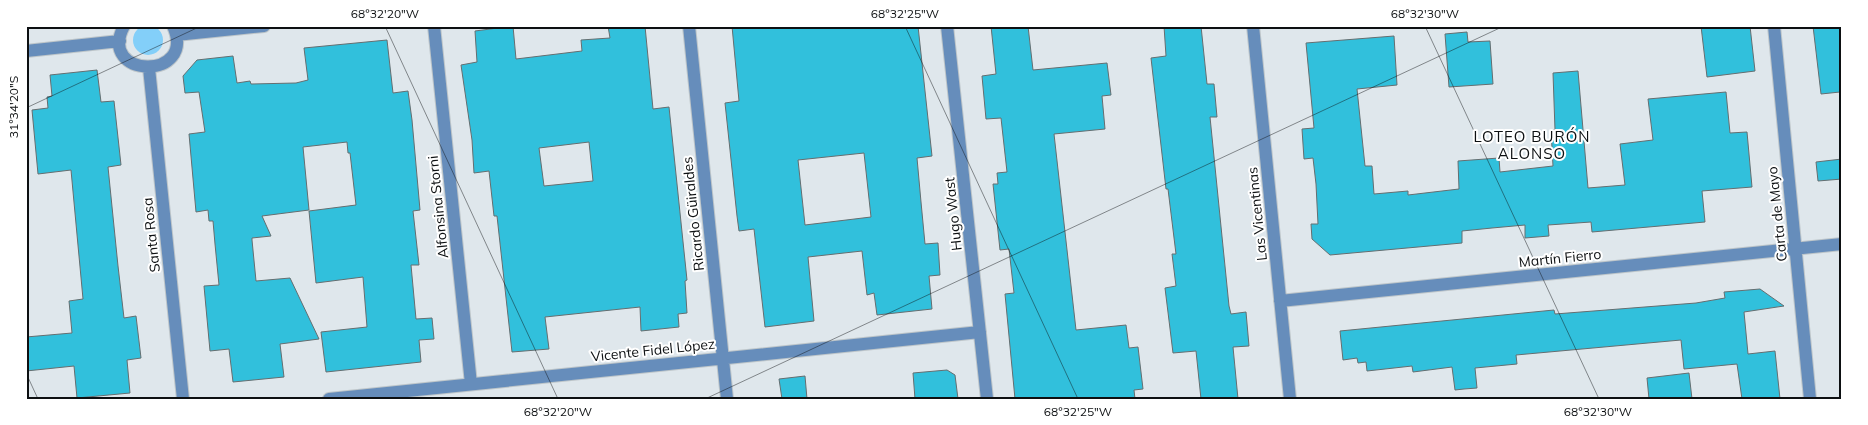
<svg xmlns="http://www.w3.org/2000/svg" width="1868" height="425" font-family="Mulish,sans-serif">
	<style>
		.green { fill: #83cff9 }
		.building { fill: #31c0dc; stroke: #656e70; fill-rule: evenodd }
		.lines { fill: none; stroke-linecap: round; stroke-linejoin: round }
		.minor-casing { stroke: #bdc5c9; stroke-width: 14 }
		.minor { stroke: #668dbb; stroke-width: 12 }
		.ticks { fill: none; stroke: #0d1012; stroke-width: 1; stroke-opacity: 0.45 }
		.labels { text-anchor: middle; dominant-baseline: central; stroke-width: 4; stroke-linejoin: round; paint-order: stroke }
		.street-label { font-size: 14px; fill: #0d1012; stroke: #fff }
		.neighbourhood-label { font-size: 15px; letter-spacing: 1px; fill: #0d1012; stroke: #fff }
		.neatline { fill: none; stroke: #0d1012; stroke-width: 2 }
		.ticks-label { font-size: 12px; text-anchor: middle; fill: #0d1012 }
	</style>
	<rect width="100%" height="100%" fill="#dfe7ec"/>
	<!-- green -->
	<path class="green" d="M133 40a15 15 0 1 1 30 0a15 15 0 1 1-30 0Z"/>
	<!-- building -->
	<path class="building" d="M513 26 516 59 582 51 581 40 610 38 608 26H645L653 109 669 107 687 280 685 281 687 313 678 314 679 327 641 331 640 307 545 317 549 349 512 352 497 216H494L489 171 474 173 472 140 461 65 477 62 475 31ZM589 142 593 181 544 186 539 148Z
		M732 26H918L932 156 917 158 921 202 925 244 938 243 940 275 929 276 932 309 877 315 874 293 867 295 862 251 808 257 814 321 765 327 754 229 739 231 737 216 725 103 739 101ZM864 153 871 217 805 225 798 160Z
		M991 26H1028L1033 70 1107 63 1111 95 1102 96 1105 129 1054 134 1076 330 1126 325 1129 348 1138 347 1143 389 1134 390 1135 399H1015L1005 294 1014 293 1009 249 1000 250 993 184H998L997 173 1007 172 1001 118 986 119 982 76 996 74Z
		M1164 26H1201L1207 84H1214L1217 117H1210L1229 306 1231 314 1246 312 1249 346 1233 347 1238 399H1201L1196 351 1173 353 1165 288 1176 286 1172 254H1176L1168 189H1166L1151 58 1166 56Z
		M1701 26H1750L1755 71 1707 77Z
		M1813 26H1842L1840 92 1821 94Z
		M1467 32 1468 42 1490 41 1493 84 1449 87 1445 34Z
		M1394 36 1397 85 1357 89 1365 166H1372L1374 194 1408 191V195L1459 189 1458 161 1499 158 1500 172 1553 166 1551 130H1555L1553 73 1578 71 1588 188 1625 185 1620 144 1653 140 1648 99 1726 92 1730 133 1747 132 1752 187 1702 191 1705 222 1592 232 1591 222 1548 225 1549 236 1525 238V225L1492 228 1462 231V243L1330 255 1312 239 1311 224H1318L1316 184 1313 158 1304 159 1302 129 1314 128 1306 43Z
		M387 40 393 93 408 91 412 120 420 210 413 211 419 265H411L416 319 432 318 434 339 419 340 421 362 326 372 321 332 367 327 363 277 316 283 309 211 356 205 350 153H348L347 142 303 147 309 210 262 216 271 236 252 238V240L256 281 290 278 319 339 280 344 284 377 233 382 229 349 210 351 204 286 219 285 215 244 213 221H209L208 210 196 212 189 134 205 132 199 92 185 93 183 76 197 60 233 56 237 83 250 81 251 84 296 83 308 80 304 48Z
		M97 70 101 102 114 101 121 165 108 167 118 266 124 318 136 316 141 358 127 360 130 393 77 398 74 366 26 371V337L72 333 69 301 83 299 71 170 38 174 32 110 48 108 47 97 52 96 50 75Z
		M1842 159V179L1818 181 1816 162Z
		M1760 289 1784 306 1744 312 1748 354 1775 351 1780 399H1742L1737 364 1684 369 1681 340 1516 355 1517 364 1475 368 1477 388 1464 389 1455 390 1452 367 1413 372 1412 366 1367 371 1366 362 1358 363 1357 358 1343 360 1340 331 1554 310 1555 314 1696 303 1725 298 1724 292Z
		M947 370 955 375 958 399H915L913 373Z
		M1689 373 1692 399H1649L1647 378Z
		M805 376 807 399H782L779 379Z"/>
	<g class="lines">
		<defs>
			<path id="minor" d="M124 26C96 79 198 81 173 26
				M434 26 471 384
				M689 26 727 399
				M947 26 987 399
				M1253 26 1290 399
				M1774 26 1810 399
				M176 35 264 26
				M26 51 120 41
				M149 68 183 399
				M1280 301 1842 244
				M329 399 980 332"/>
		</defs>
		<!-- minor casing -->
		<use href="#minor" class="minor-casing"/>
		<!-- minor -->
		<use href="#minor" class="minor"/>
	</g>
	<!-- ticks -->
	<path class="ticks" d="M385 26 558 399M905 26 1078 399M1425 26 1599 399M26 108 201 26M26 373 38 399M705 399 1504 26"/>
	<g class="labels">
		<!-- street labels -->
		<g class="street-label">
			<text transform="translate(438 207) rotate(-96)">Alfonsina Storni</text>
			<text transform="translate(693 214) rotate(-96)">Ricardo Güiraldes</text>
			<text transform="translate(953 214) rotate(-96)">Hugo Wast</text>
			<text transform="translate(1257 214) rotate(-96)">Las Vicentinas</text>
			<text transform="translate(1777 214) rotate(-96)">Carta de Mayo</text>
			<text transform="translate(151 235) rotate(-96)">Santa Rosa</text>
			<text transform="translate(1560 258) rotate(-6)">Martín Fierro</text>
			<text transform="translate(653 350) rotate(-6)">Vicente Fidel López</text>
		</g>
		<!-- neighbourhood labels -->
		<g class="neighbourhood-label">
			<text x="1532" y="136">LOTEO BURÓN<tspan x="1532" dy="17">ALONSO</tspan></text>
		</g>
	</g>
	<!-- border -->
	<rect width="1868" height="425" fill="none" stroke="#ffffff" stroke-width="55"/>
	<rect x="28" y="28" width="1812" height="370" class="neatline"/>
	<g class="ticks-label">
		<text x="385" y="18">68°32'20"W</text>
		<text x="905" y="18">68°32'25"W</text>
		<text x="1425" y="18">68°32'30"W</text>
		<text transform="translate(14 107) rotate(-90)" y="4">31°34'20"S</text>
		<text x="558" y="416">68°32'20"W</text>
		<text x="1078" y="416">68°32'25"W</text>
		<text x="1598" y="416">68°32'30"W</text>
	</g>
</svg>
